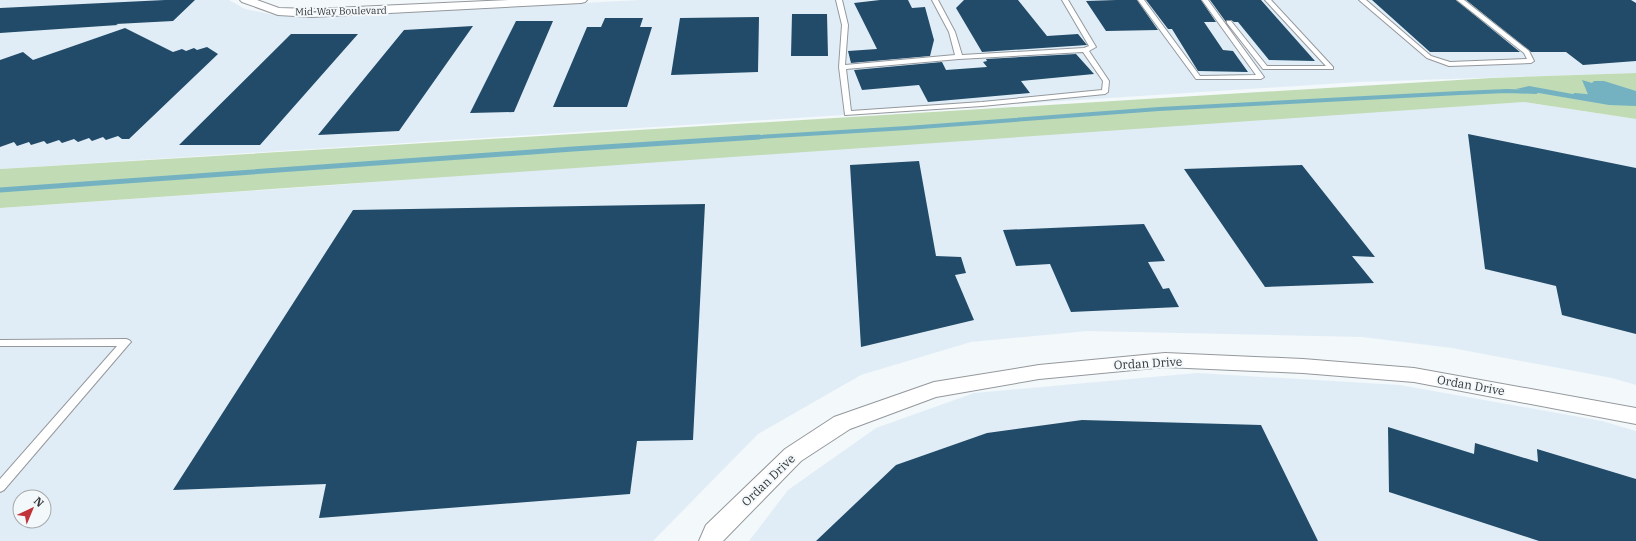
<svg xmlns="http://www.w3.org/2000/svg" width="1636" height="541" font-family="'IBM Plex Serif',serif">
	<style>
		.built { fill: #e1edf6; fill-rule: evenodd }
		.green { fill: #c1dbb5 }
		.water { fill: #74b2c2 }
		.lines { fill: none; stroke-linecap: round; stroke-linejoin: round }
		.stream-far1 { stroke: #74b2c2; stroke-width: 4 }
		.stream { stroke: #74b2c2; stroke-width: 5 }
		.building { fill: #214b68 }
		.lane-casing { stroke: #94989c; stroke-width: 2 }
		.street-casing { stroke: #94989c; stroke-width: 2 }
		.lane { fill: #fff; fill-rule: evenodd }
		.street { fill: #fff; fill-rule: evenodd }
		.labels { text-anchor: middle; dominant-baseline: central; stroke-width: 4; stroke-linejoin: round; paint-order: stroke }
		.far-street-label { font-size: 10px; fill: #333536; stroke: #f3f8fb }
		.street-label { font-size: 12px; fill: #333536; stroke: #f3f8fb }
	</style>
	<rect width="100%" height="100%" fill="#f3f8fb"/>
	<!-- built -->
	<path class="built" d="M0 0H229L245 9 274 15 311 17 640 0H1636V73L1359 82 0 169Z
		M1524 102 1636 119V385L1612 378 1452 348 1362 337 1088 331 971 342 861 375 758 434 653 541H0V208L337 185 806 147ZM20 497H44V521H20Z
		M1197 373 1400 385 1602 421 1636 431V541H749L788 490 876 428 974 393Z"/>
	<!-- green -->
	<path class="green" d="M1636 73V119L1524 102 0 208V169L1491 78Z"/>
	<!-- water -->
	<path class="water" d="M1582 80 1592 83 1594 81H1604L1636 91V106L1609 105 1516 89 1529 86 1589 97Z"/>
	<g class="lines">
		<!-- stream-far1 -->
		<path class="stream-far1" d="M1575 95 1596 97
			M743 138 907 128 1159 109 1460 93 1507 91 1536 92"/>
		<!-- stream -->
		<path class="stream" d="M0 190 573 149 759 137"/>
	</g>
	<!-- building -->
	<path class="building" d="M165 0H195L173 21 116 24 118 25 0 33V8Z
		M880 0H908L912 8 925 7 934 40 930 56 851 63 848 51 877 49 854 3Z
		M964 0H1018L1047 36 1078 34 1087 45 982 52 956 8Z
		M1116 0H1137L1158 30 1106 31 1086 1Z
		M1146 0H1201L1216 22H1204L1223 50 1233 51 1248 72 1198 71 1172 29H1168Z
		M1210 0H1261L1315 61 1269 60 1238 22H1234L1231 20H1227L1226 22Z
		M1372 0H1456L1520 52H1430Z
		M1466 0H1631L1636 3V61L1583 65 1566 52H1531Z
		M792 14H827L828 56H791Z
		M759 17 758 72 671 75 680 18Z
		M605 18H643L640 27H652L627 107H553L587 27H601Z
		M516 21H553L514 112 470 113Z
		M473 26 399 131 318 135 404 30Z
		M125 28 173 52 182 49 186 51 194 48 197 50 207 47 218 54 129 139H122L118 136 106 140 103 137 92 141 89 138 78 142 74 139 62 143 59 140 47 144 44 141 31 145 29 142 17 146 14 142 0 147V60L23 52 33 60Z
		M291 34H358L260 145H179Z
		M1076 54 1094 74 1021 81 1030 93 928 102 919 85 862 90 854 70 942 62 946 70 987 67 983 62 987 61 986 59Z
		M1468 134 1636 168V334L1562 315 1556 286 1485 269Z
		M919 161 936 256 961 257 966 273 955 275 974 320 861 347 850 165Z
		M1302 165 1375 257 1352 256 1374 283 1265 287 1184 169Z
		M705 204 693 440 637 441 630 494 319 518 326 484 173 490 353 210Z
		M1144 224 1165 261 1148 262 1163 289 1169 288 1179 307 1071 312 1050 264 1016 266 1003 230Z
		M1082 420 1261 425 1318 541H816L896 465 987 433Z
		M1388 427 1474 454 1475 443 1538 462 1537 449 1636 479V541H1539L1389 492Z"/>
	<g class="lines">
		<defs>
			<path id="lane" d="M836 0H842L848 25 845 65 955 55 949 32 932 0H938L955 32 962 55 1084 48 1089 46 1062 0H1068L1096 47 1089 51 1109 81 1108 92 1105 94 982 106 845 115 839 67 842 25ZM1083 52 1103 81 1102 90 982 102 851 111 846 69 959 59Z
				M1138 0H1144L1200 76 1256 75 1202 0H1208L1264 77 1261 79H1196Z
				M1265 0H1271L1333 67V69H1263L1227 23V21H1231L1267 66H1326Z
				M1359 0H1366L1431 56 1450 62 1527 59 1524 53 1457 0H1464L1529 51 1534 61 1531 63 1449 66 1427 58Z
				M126 339 129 340 131 342 129 344 4 490 0 492V479L117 346H0V340Z"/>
			<path id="street" d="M240 0H257L279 8 312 9 509 0H587L585 2 581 3 312 17 278 15 242 2Z
				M1165 353 1303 359 1414 368 1636 408V424L1414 382 1303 373 1165 367 1039 379 936 397 850 429 801 461 723 541H699L706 525 785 449 834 417 934 382 1039 365Z"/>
		</defs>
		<!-- lane casing -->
		<use href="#lane" class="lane-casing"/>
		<!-- street casing -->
		<use href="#street" class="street-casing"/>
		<!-- lane -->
		<use href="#lane" class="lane"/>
		<!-- street -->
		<use href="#street" class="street"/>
	</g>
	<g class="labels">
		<!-- far-street labels -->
		<g class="far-street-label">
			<text transform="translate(341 11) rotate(-1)">Mid-Way Boulevard</text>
		</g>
		<!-- street labels -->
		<g class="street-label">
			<text transform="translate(1148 363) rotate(-3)">Ordan Drive</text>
			<text transform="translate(1471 385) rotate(10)">Ordan Drive</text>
			<text transform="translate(768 480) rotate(-44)">Ordan Drive</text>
		</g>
	</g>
	<!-- north arrow -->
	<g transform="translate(32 509) rotate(44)"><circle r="19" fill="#f3f8fb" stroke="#a6aaac"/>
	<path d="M0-3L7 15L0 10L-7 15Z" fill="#c23239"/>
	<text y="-6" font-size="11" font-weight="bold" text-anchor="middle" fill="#333536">N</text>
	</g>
</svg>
